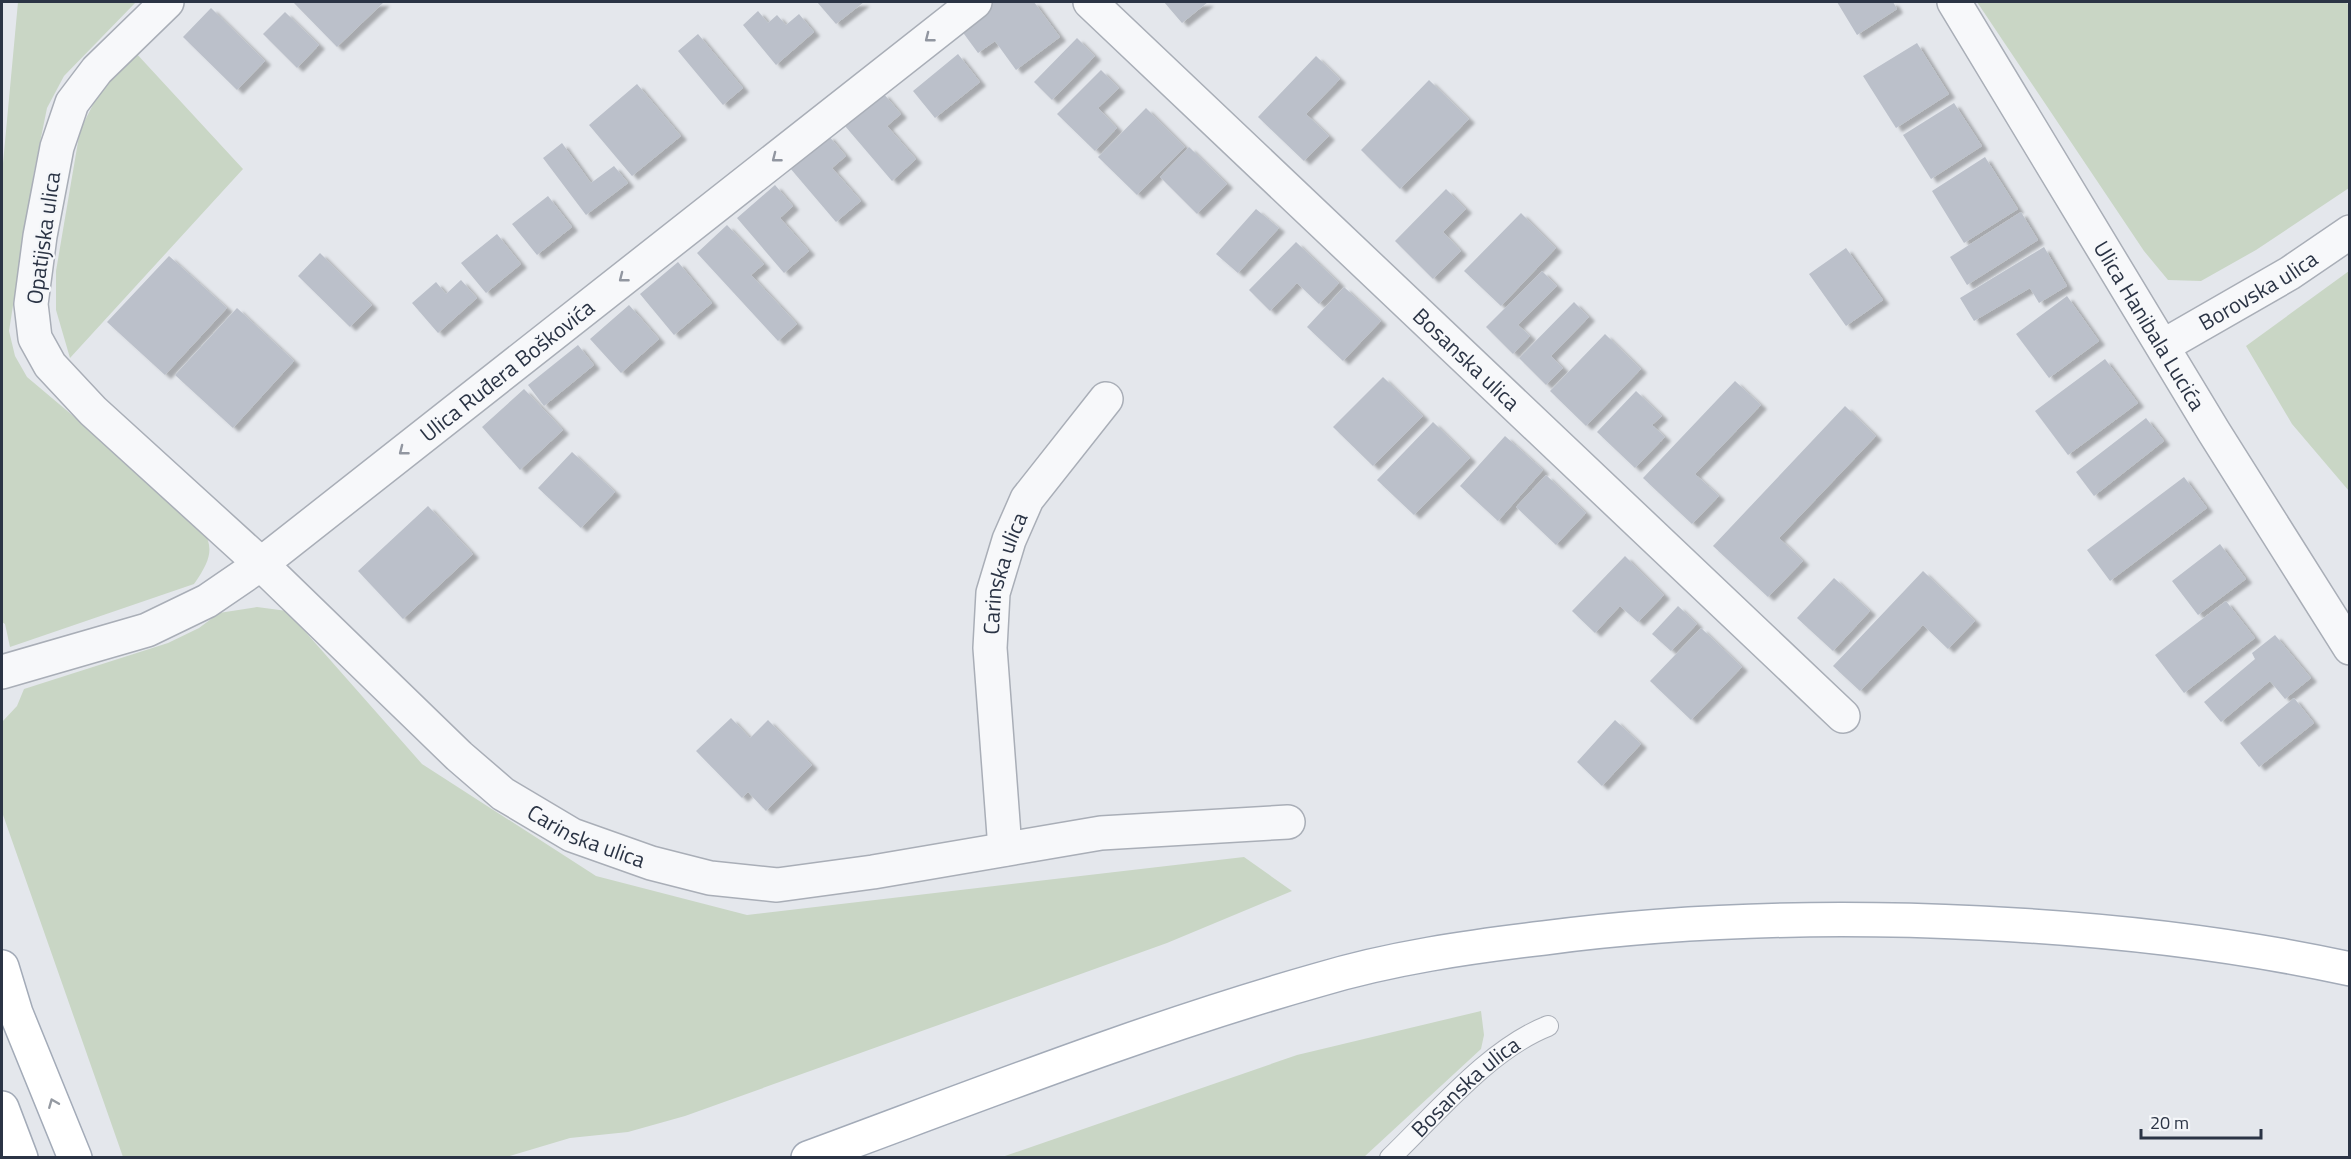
<svg xmlns="http://www.w3.org/2000/svg" width="2351" height="1159" font-family="'Titillium Web',sans-serif">
	<style>
		.green { fill: #c9d6c5 }
		.building { fill: #bbc0ca; filter: url(#shadow) }
		.lines { fill: none; stroke-linecap: round; stroke-linejoin: round }
		.lane-casing { stroke: #a9aeb7; stroke-width: 22 }
		.street-casing { stroke: #a9aeb7; stroke-width: 36 }
		.primary-casing { stroke: #a3abb8; stroke-width: 36 }
		.lane { stroke: #f7f8fa; stroke-width: 20 }
		.street { stroke: #f7f8fa; stroke-width: 33 }
		.primary { stroke: #fff; stroke-width: 33 }
		.oneway { stroke: #9196a0 }
		.oneway2 { stroke: #959aa2 }
		.labels { text-anchor: middle; dominant-baseline: central; stroke-width: 4.5; stroke-linejoin: round; paint-order: stroke }
		.street-label { font-size: 22px; fill: #2b3445; stroke: #f4f6f9 }
	</style>
	<defs>
		<filter id="shadow"><feDropShadow dx="6" dy="4" stdDeviation="1.5" flood-color="#0004"/></filter>
	</defs>
	<rect width="100%" height="100%" fill="#e4e7ec"/>
	<!-- green -->
	<path class="green" d="M18 2H136L64 76 47 108 34 172 9 331 15 356 27 377 186 511C213 538 218 551 194 584L10 647 5 624 2 622V174Z
		M1977 2H2345L2350 6 2349 188 2256 250 2201 281 2168 280 2144 251Z
		M135 52 243 169 70 358 56 310V271L80 130 102 87Z
		M2349 271V491L2292 424 2246 346Z
		M257 607 287 611 422 764 596 876 747 915 1244 857 1292 891 1167 943 685 1116 628 1132 570 1138 506 1157H123L2 812V722L17 706 24 689 168 643 199 628 219 613Z
		M1481 1011 1484 1035 1481 1049 1364 1157H1002L1297 1055Z"/>
	<!-- building -->
	<path class="building" d="M293 2H384L337 47Z
		M817 2H864L836 24Z
		M986 2H1034L1060 37 1016 70 995 41 978 53 956 23Z
		M1164 2H1208L1182 23Z
		M1837 2H1893L1897 9 1857 35Z
		M211 8 265 61 237 90 183 37Z
		M758 11 768 23 777 15 786 25 799 14 814 32 776 65 743 25Z
		M285 12 319 45 297 68 263 34Z
		M698 34 743 88 723 105 678 51Z
		M1077 38 1095 56 1052 100 1034 82Z
		M1917 43 1949 94 1896 128 1863 76Z
		M958 54 980 82 935 118 913 91Z
		M1316 56 1340 79 1306 114 1329 136 1304 161 1258 117Z
		M1101 70 1119 88 1098 108 1117 128 1095 151 1057 114Z
		M1429 80 1469 119 1400 189 1361 150Z
		M637 84 681 136 632 176 589 125Z
		M883 93 901 114 887 126 916 159 892 181 845 126Z
		M1954 103 1982 146 1931 179 1903 135Z
		M1146 108 1185 147 1137 195 1098 157Z
		M828 135 846 156 832 168 861 201 836 222 790 168Z
		M562 143 591 183 614 166 628 183 586 215 543 158Z
		M1189 147 1227 184 1197 214 1160 177Z
		M1985 157 2018 209 1964 243 1932 191Z
		M775 185 793 206 780 218 809 251 784 273 737 218Z
		M1446 189 1466 209 1443 232 1461 251 1433 279 1395 241Z
		M548 196 572 227 537 255 512 224Z
		M1256 209 1279 228 1238 273 1216 254Z
		M2021 212 2038 240 1967 285 1950 257Z
		M1521 213 1556 248 1501 306 1464 271Z
		M727 225 764 264 751 275 797 324 778 341 697 253Z
		M497 234 521 264 486 293 461 263Z
		M1296 242 1339 283 1319 304 1297 283 1270 311 1249 290Z
		M2044 247 2067 286 2039 303 2030 288 1974 321 1960 298Z
		M1846 248 1883 300 1846 326 1809 274Z
		M320 253 372 305 350 327 298 276Z
		M169 256 227 308 165 375 107 322Z
		M678 262 712 303 674 335 640 294Z
		M1542 271 1557 286 1518 325 1530 336 1513 354 1486 327Z
		M461 280 477 298 438 333 412 303 436 282 446 294Z
		M1344 287 1381 321 1343 361 1307 327Z
		M2067 296 2099 341 2049 378 2016 334Z
		M1574 302 1589 317 1551 356 1563 368 1546 385 1519 358Z
		M629 305 659 339 621 373 590 339Z
		M237 308 294 361 233 428 175 375Z
		M1605 334 1641 369 1586 426 1550 391Z
		M578 345 594 365 544 406 528 385Z
		M2105 359 2138 403 2068 455 2035 411Z
		M1383 377 1423 416 1373 466 1333 427Z
		M1735 381 1761 405 1695 474 1719 496 1692 524 1643 478Z
		M524 389 563 430 520 470 482 427Z
		M1636 391 1662 416 1652 425 1665 437 1635 468 1597 432Z
		M1845 406 1876 436 1779 538 1803 561 1768 597 1713 546Z
		M2146 418 2164 441 2094 496 2076 472Z
		M1433 422 1470 458 1414 515 1377 480Z
		M1505 436 1543 470 1498 521 1460 486Z
		M572 452 615 492 581 528 538 488Z
		M1546 475 1586 513 1556 545 1516 507Z
		M2184 477 2207 508 2110 581 2087 550Z
		M428 506 473 554 403 619 358 571Z
		M2220 544 2246 579 2198 615 2172 581Z
		M1625 556 1664 595 1638 622 1620 606 1595 633 1572 611Z
		M1923 571 1975 621 1948 649 1923 625 1860 691 1833 666Z
		M1834 578 1870 611 1833 651 1797 618Z
		M2226 601 2255 638 2184 693 2155 655Z
		M1678 606 1697 624 1671 651 1652 634Z
		M1701 628 1742 667 1691 720 1650 681Z
		M2275 635 2311 678 2285 699 2270 681 2221 722 2204 702 2255 659 2252 653Z
		M2294 698 2314 723 2259 767 2240 743Z
		M731 718 750 738 768 720 812 765 766 811 748 792 742 798 696 751Z
		M1615 720 1641 744 1602 786 1577 762Z"/>
	<g class="lines">
		<defs>
			<g id="lane">
				<path id="s1" d="M1390 1158C1436 1114 1489 1049 1548 1026"/>
			</g>
			<g id="street">
				<path id="s2" d="M167 2 97 70 72 103 57 147 40 236 31 304 35 338 50 365 93 411 261 564 459 756 503 794 572 835 651 863 710 878 777 885 873 872 1101 833 1288 822"/>
				<path id="s3" d="M1090 2 1843 716"/>
				<path id="s4" d="M1954 2 2214 432 2350 648"/>
				<path id="s5" d="M2163 346 2290 273 2350 232"/>
				<path id="s6" d="M2 672 147 630 207 601 261 564 975 2"/>
				<path id="s7" d="M1005 849 990 648 993 593 1009 540 1027 499 1106 399"/>
			</g>
			<path id="primary" d="M2 967 16 1013 75 1158
				M2 1108 21 1158
				M808 1158C976 1096 1145 1029 1318 980 1391 958 1468 947 1544 938 1689 919 1834 916 1980 923 2105 929 2227 942 2350 969"/>
		</defs>
		<!-- lane casing -->
		<use href="#lane" class="lane-casing"/>
		<!-- street casing -->
		<use href="#street" class="street-casing"/>
		<!-- primary casing -->
		<use href="#primary" class="primary-casing"/>
		<!-- lane -->
		<use href="#lane" class="lane"/>
		<!-- street -->
		<use href="#street" class="street"/>
		<!-- primary -->
		<use href="#primary" class="primary"/>
	</g>
	<!-- one-way arrows -->
	<defs><path id="oneway-chevron" d="M-2-3.5L2.5 0L-2 3.5" fill="none" stroke-width="1.6" stroke-linecap="round" stroke-linejoin="round" transform="scale(1.5)"/></defs>
	<g class="oneway">
		<use href="#oneway-chevron" transform="translate(929 38) rotate(142)"/>
		<use href="#oneway-chevron" transform="translate(776 158) rotate(142)"/>
		<use href="#oneway-chevron" transform="translate(623 278) rotate(142)"/>
		<use href="#oneway-chevron" transform="translate(403 451) rotate(142)"/>
	</g>
	<use class="oneway2" href="#oneway-chevron" transform="translate(53 1103) rotate(-112)"/>
	<g class="labels">
		<!-- street labels -->
		<g class="street-label">
			<text transform="translate(43 238) rotate(-82)">Opatijska ulica</text>
			<text stroke="none"><textPath href="#s5" startOffset="110">Borovska ulica</textPath></text>
			<text stroke="none"><textPath href="#s4" startOffset="378">Ulica Hanibala Lucića</textPath></text>
			<text stroke="none"><textPath href="#s3" startOffset="519">Bosanska ulica</textPath></text>
			<text stroke="none"><textPath href="#s6" startOffset="596">Ulica Ruđera Boškovića</textPath></text>
			<text stroke="none"><textPath href="#s7" startOffset="278">Carinska ulica</textPath></text>
			<text stroke="none"><textPath href="#s2" startOffset="1128">Carinska ulica</textPath></text>
			<text stroke="none"><textPath href="#s1" startOffset="104">Bosanska ulica</textPath></text>
		</g>
	</g>
	<!-- border -->
	<rect width="2351" height="1159" fill="none" stroke="#2b3445" stroke-width="6"/>
	<!-- scale -->
	<path d="M2141 1129v9h120v-9" fill="none" stroke="#2b3445" stroke-width="3"/>
	<text x="2150" y="1129" font-size="18" fill="#2b3445" stroke="#f4f6f9" stroke-width="4.5" paint-order="stroke">20 m</text>
</svg>
